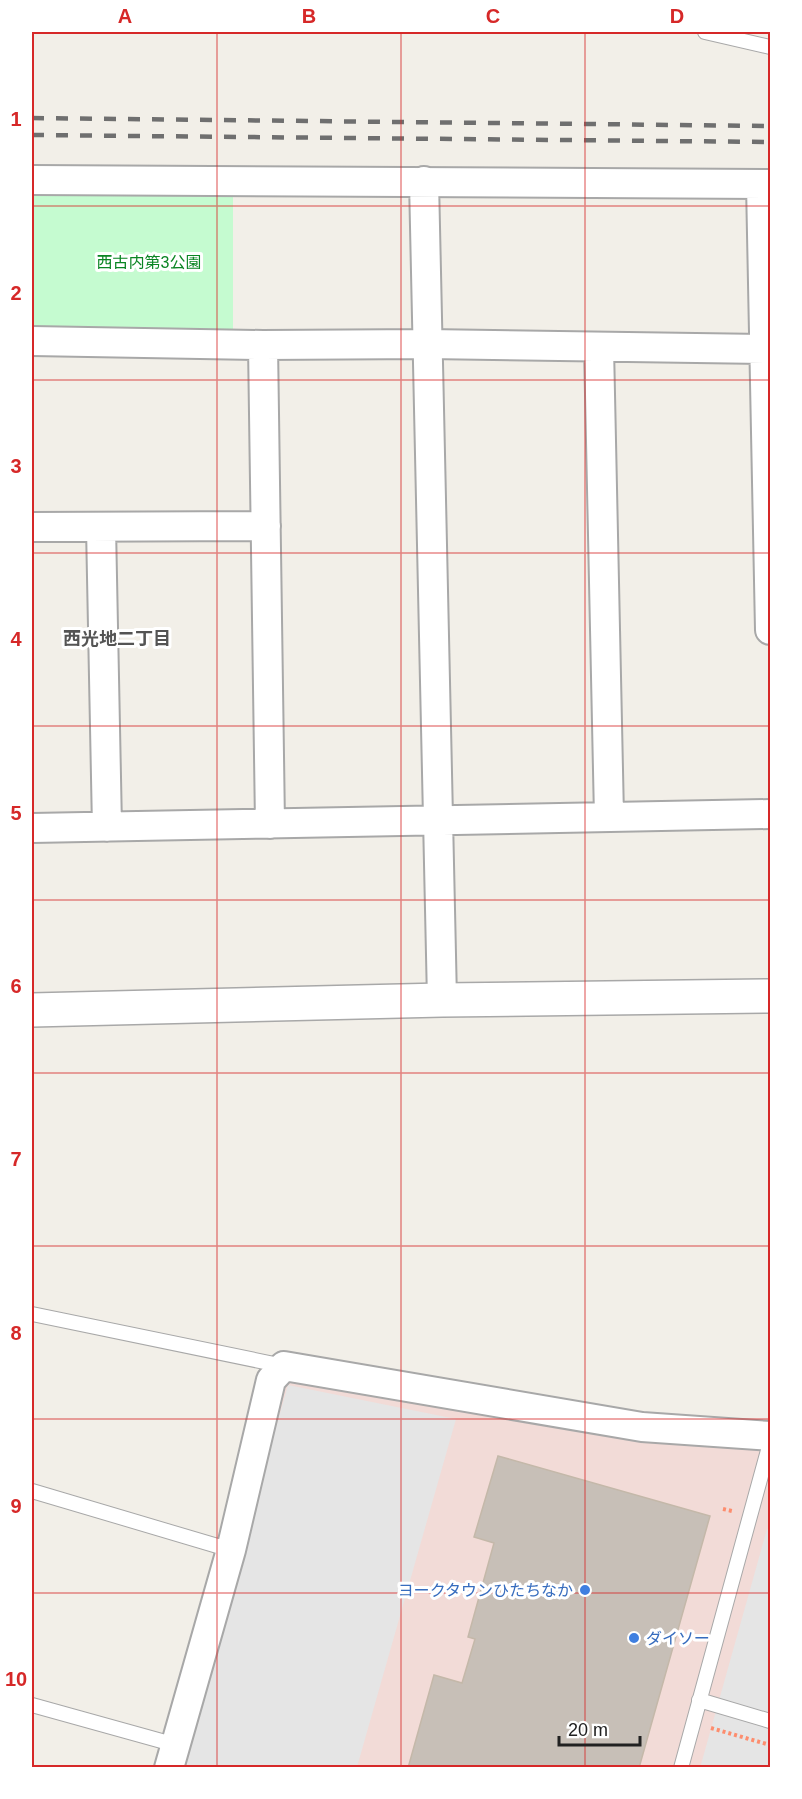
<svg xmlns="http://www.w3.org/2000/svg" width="802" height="1799" font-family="Helvetica,'Noto Sans JP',sans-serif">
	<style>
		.commercial { fill: #f2dbd7 }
		.park { fill: #c5fbd0 }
		.parking { fill: #e5e5e5 }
		.building { fill: #c7bfb7; stroke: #c4b8a9; stroke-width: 1.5 }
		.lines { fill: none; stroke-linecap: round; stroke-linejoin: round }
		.service-casing { stroke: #a8a8a8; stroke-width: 16 }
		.minor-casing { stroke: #a8a8a8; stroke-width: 32 }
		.tertiary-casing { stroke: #a8a8a8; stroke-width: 36 }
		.path { stroke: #fd8d6e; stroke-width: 4; stroke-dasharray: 3 3; stroke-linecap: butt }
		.service { stroke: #fff; stroke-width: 14 }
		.minor { stroke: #fff; stroke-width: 28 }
		.tertiary { stroke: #fff; stroke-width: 33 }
		.rail { stroke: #6f6f6f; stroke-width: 4.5; stroke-dasharray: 12 12; stroke-linecap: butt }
		.grid { fill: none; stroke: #d62828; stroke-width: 1.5; stroke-opacity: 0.55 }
		.shop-dot { fill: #3f7fe0; stroke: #fff; stroke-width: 2 }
		.labels { text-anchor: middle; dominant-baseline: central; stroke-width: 6; stroke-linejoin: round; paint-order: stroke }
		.park-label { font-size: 16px; fill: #0a8523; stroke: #fff }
		.shop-label { font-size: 16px; fill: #366cbe; stroke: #fff; text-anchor: end }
		.neighbourhood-label { font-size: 18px; font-weight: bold; fill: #545454; stroke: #fff }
		.neatline { fill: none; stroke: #d62828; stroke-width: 2 }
		.grid-label { font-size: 20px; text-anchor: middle; font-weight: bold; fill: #d62828 }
	</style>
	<rect width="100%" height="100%" fill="#f2efe8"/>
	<!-- commercial -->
	<path class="commercial" d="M284 1366 770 1446V1767L174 1768Z"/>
	<!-- park -->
	<path class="park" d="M32 193 233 194V332L32 327Z"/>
	<!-- parking -->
	<path class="parking" d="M288 1385 456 1419 357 1767 179 1768Z
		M767 1529 770 1530V1767L700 1768Z"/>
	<!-- building -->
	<path class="building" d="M498 1456 710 1516 639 1768H408L434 1675 462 1683 475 1639 468 1637 494 1543 474 1537Z"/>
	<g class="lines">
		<defs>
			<path id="service" d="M705 32 770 47
				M32 1314 284 1366
				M32 1491 231 1550
				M699 1700 770 1721
				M32 1705 176 1745
				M681 1768 770 1443"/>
			<path id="minor" d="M32 180 770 184
				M424 181 442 1000
				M761 184 770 630
				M32 341 263 345 428 344 770 349
				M263 345 270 824
				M599 347 609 817
				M32 527 266 526
				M101 527 107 827
				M32 828 770 814
				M169 1768 231 1550 271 1380 284 1366 642 1427 770 1436"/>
			<path id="tertiary" d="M32 1010 442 1000 770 996"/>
		</defs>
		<!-- service casing -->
		<use href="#service" class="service-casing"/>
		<!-- minor casing -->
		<use href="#minor" class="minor-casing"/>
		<!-- tertiary casing -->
		<use href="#tertiary" class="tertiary-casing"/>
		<!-- path -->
		<path class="path" d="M723 1509 732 1511
			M711 1728 770 1745"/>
		<!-- service -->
		<use href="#service" class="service"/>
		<!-- minor -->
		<use href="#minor" class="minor"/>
		<!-- tertiary -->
		<use href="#tertiary" class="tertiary"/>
		<!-- rail -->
		<path class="rail" d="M32 118 770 126
			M32 135 770 142"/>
	</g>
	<!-- grid -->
	<path class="grid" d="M217 32V1768M401 32V1768M585 32V1768M32 206H770M32 380H770M32 553H770M32 726H770M32 900H770M32 1073H770M32 1246H770M32 1419H770M32 1593H770"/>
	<!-- markers -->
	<g class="shop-dot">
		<circle cx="585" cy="1590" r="6"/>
		<circle cx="634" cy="1638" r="6"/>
	</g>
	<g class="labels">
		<!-- park labels -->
		<g class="park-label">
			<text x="149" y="262">西古内第3公園</text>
		</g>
		<!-- shop labels -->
		<g class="shop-label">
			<text x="573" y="1590">ヨークタウンひたちなか</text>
			<text x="646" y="1638" text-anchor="start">ダイソー</text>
		</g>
		<!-- neighbourhood labels -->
		<g class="neighbourhood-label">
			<text x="117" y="639">西光地二丁目</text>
		</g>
	</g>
	<!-- border -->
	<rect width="802" height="1799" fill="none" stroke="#ffffff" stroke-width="66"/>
	<!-- scale -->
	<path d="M559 1736v9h81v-9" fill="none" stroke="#212121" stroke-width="3"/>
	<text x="568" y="1736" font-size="18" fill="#212121" stroke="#ffffff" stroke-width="4.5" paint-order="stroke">20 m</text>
	<rect x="33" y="33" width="736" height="1733" class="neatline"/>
	<g class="grid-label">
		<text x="125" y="23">A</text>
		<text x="309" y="23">B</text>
		<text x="493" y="23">C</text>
		<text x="677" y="23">D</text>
		<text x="16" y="126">1</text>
		<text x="16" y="300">2</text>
		<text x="16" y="473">3</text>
		<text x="16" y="646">4</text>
		<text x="16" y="820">5</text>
		<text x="16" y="993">6</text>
		<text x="16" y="1166">7</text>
		<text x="16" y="1340">8</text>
		<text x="16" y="1513">9</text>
		<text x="16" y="1686">10</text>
	</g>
</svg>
